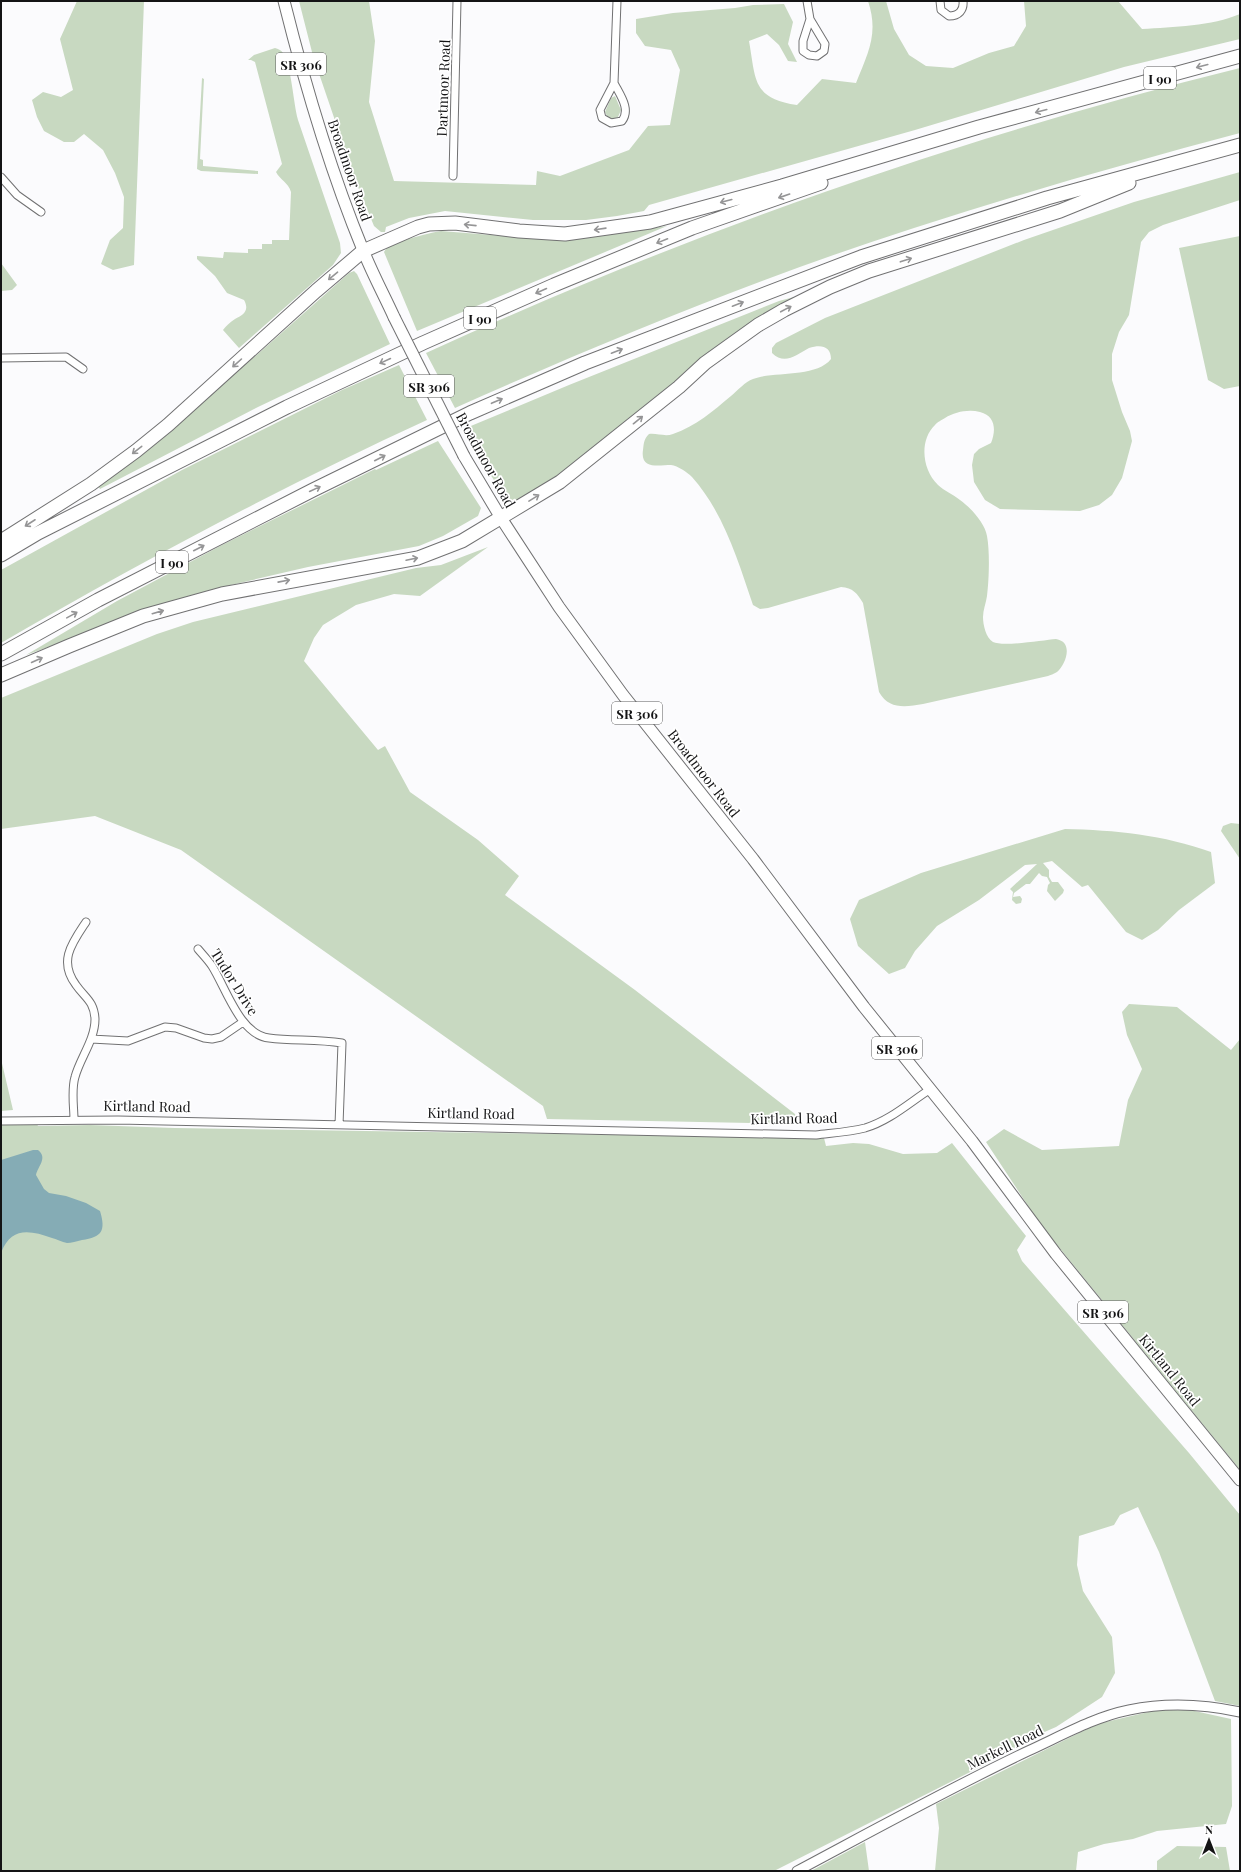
<svg xmlns="http://www.w3.org/2000/svg" width="1241" height="1872" font-family="'Playfair Display',serif">
	<style>
		.green { fill: #c8d9c1 }
		.water { fill: #85acb5 }
		.lines { fill: none; stroke-linecap: round; stroke-linejoin: round }
		.minor-casing { stroke: #717172; stroke-width: 9 }
		.tertiary-casing { stroke: #717172; stroke-width: 11 }
		.primary-casing { stroke: #717172; stroke-width: 13 }
		.motorway-casing { stroke: #717172; stroke-width: 15 }
		.minor { stroke: #fff; stroke-width: 7 }
		.tertiary { stroke: #fff; stroke-width: 9 }
		.primary { stroke: #fff; stroke-width: 11 }
		.motorway { stroke: #fff; stroke-width: 13 }
		.primary-bridge-casing { stroke: #717172; stroke-width: 13; stroke-linecap: butt }
		.primary-bridge { stroke: #fff; stroke-width: 11 }
		.oneway { stroke: #959596 }
		.labels { text-anchor: middle; dominant-baseline: central; stroke-width: 3.5; stroke-linejoin: round; paint-order: stroke }
		.shield { fill: #fff; stroke: #5a5a5b; stroke-width: 1 }
		.shield-label { font-size: 13px; font-weight: bold; fill: #141415 }
		.street-label { font-size: 14px; fill: #141415; stroke: #fff }
	</style>
	<rect width="100%" height="100%" fill="#fbfbfd"/>
	<!-- green -->
	<path class="green" d="M77 1H144L134 265 113 270 101 264 110 240 123 228 124 197 115 173 103 150 84 134 74 142H64L44 131 37 117 32 100 43 92 61 97 73 90 60 39Z
		M299 1H369L375 41 369 102 394 181 536 185 537 171 560 176 629 150 648 126 670 125 680 70 671 50 645 46 636 33V19L673 13 735 8 753 5 784 4 793 22 788 44 797 62 788 61 779 45 767 34 749 41C756 80 752 98 797 105L822 79 856 83C868 53 879 34 868 1H886L894 29 909 55 926 66 953 68 989 53 1014 46 1026 26 1024 1H1118L1142 29C1173 27 1212 26 1240 14V39L1124 67 915 130 649 205 644 211 617 216 586 220H533L445 211 409 218 386 227 385 232H381L374 226 356 182 313 56Z
		M275 48C278 49 281 50 283 53 292 69 293 101 298 120L340 243 341 253 333 265 239 348 223 330C226 326 230 322 235 319 243 315 250 311 244 300L227 293 215 276 197 259V256L223 258 224 252 248 253V249H262V244H272V240H289L291 192C288 182 280 180 276 172L282 164 255 62 251 60H248L254 55Z
		M1240 68V133C1131 162 1022 193 914 228 758 278 605 341 455 408L426 353C688 233 961 137 1240 68Z
		M202 78 204 79 200 159 203 160V166L258 171V174L201 171 197 169Z
		M615 96 621 110 618 117 612 119 607 116 605 112 611 98Z
		M1240 172V200L1163 225 1149 232 1141 242 1129 315 1119 332 1112 354V380L1122 412 1130 431 1132 441 1122 478 1112 495 1099 505 1080 511 1000 509 985 500 974 482 972 465 974 454 979 449 991 443C996 431 996 416 980 412 968 409 955 412 945 418 942 420 937 422 935 425 919 440 922 470 938 485 944 491 953 494 960 500 970 507 985 523 987 536 990 552 989 580 987 596 986 603 983 610 983 617 983 625 986 638 993 642 1003 647 1044 640 1056 639 1074 642 1066 664 1057 672 1054 674 1050 675 1048 676L923 704C906 707 889 710 879 692L863 603C857 593 853 588 841 587L768 608 760 609 753 605C738 561 724 513 692 477 687 472 678 466 671 465 659 465 640 470 643 450 644 442 644 439 649 434 657 433 665 437 673 434 696 426 713 411 731 396 738 390 745 382 753 379 774 371 816 378 831 359 831 346 821 344 809 348 797 354 785 366 772 353V348L776 343 825 318 1024 240 1134 202Z
		M667 226 417 331 384 252C388 242 430 233 441 231L540 239H580Z
		M1240 236V386L1224 389 1208 380 1179 248Z
		M1 263 17 285 12 290 1 291Z
		M354 271 357 274 390 344 258 407 100 489 98 486 259 353 349 273Z
		M794 297 795 300 561 476 511 504 507 501 487 469 466 428 569 385 779 301Z
		M399 365 427 420C281 487 139 563 1 643V570L182 470 342 390Z
		M438 441 481 508 478 516 443 536 419 546 308 567 231 585 190 597 26 655 117 601 222 545 375 469 376 470Z
		M488 547 420 596 394 594 356 605 323 625 314 638 304 661 378 750 385 746 410 792 478 840 519 876 505 895 635 990 795 1114 797 1124 547 1119 543 1106 181 850 95 816 1 829V698L157 634 193 622 416 568 441 565Z
		M1231 823 1240 824V859L1221 831 1223 826Z
		M1065 829C1115 830 1164 835 1211 852L1215 883 1179 910 1158 930 1142 940 1126 932 1088 885 1082 887 1052 861 1043 863 1049 870V877L1052 882H1058L1064 890 1063 893 1055 901 1047 891 1048 885 1050 883 1047 877 1042 876 1039 873 1030 884H1026L1014 893 1013 897 1020 896 1022 899 1021 903 1016 904 1012 900 1013 892 1010 889 1037 864 1025 865 979 900 937 926 915 951 905 968 889 974 858 946 850 919 859 900 921 873Z
		M1129 1004 1177 1007 1231 1050 1240 1039V1470L1040 1224 986 1142 1004 1129 1042 1150 1119 1146 1128 1100 1142 1069 1127 1035 1122 1012Z
		M1 1059 13 1110 1 1111Z
		M37 1124 38 1126 90 1125 175 1128 824 1138 826 1146 853 1143 869 1144 903 1154 937 1153 952 1143 1026 1236 1017 1250 1022 1261 1189 1453 1240 1515V1706L1215 1701 1159 1552 1138 1507 1120 1515 1114 1525 1079 1536 1077 1565 1083 1591 1112 1637 1115 1673 1102 1697 1056 1727 1033 1737 998 1758 774 1871H1V1125Z
		M1157 1710H1190L1231 1719 1232 1806 1226 1824 1157 1831 1133 1839 1104 1844 1078 1852 1076 1871H935L939 1828 936 1804 1097 1724Z
		M865 1842 869 1871H811Z
		M1177 1846 1226 1847 1230 1871H1157V1861Z"/>
	<!-- water -->
	<path class="water" d="M33 1150H38C48 1158 38 1166 36 1175L44 1189 49 1193 66 1196 86 1203 100 1211C106 1231 102 1237 82 1240 77 1241 71 1243 67 1243 62 1242 56 1239 52 1238 29 1230 11 1227 1 1253V1160Z"/>
	<g class="lines">
		<defs>
			<path id="minor" d="M807 1 810 19
				M940 1 941 10 949 16C959 16 964 10 963 1
				M810 19 825 44 824 51 817 56 809 55 803 51V41Z
				M614 83C620 95 631 109 622 121L611 123 602 118 600 110Z
				M614 83 617 1
				M453 176 457 1
				M1 177 17 195 41 212
				M1 358 66 357 83 369
				M198 949C203 955 208 960 212 966 226 988 240 1035 269 1038 293 1041 317 1039 342 1043L339 1125
				M91 1039 128 1041 165 1027 176 1028 204 1038 212 1039 221 1037 243 1022
				M74 1120C74 1107 71 1090 75 1077 80 1058 95 1040 95 1019 94 1001 85 998 76 985 58 961 72 943 86 922
				M1 1121 118 1120 816 1135C832 1133 849 1132 865 1128 889 1121 909 1103 929 1090"/>
			<path id="tertiary" d="M797 1871C874 1830 950 1788 1028 1751 1061 1736 1094 1717 1129 1710 1167 1702 1203 1704 1240 1712"/>
			<path id="primary" d="M284 1C305 85 330 170 363 250 372 273 384 295 394 317
				M464 456 501 518 559 607 623 695 753 859 864 1007 972 1141 1056 1254 1240 1480"/>
			<path id="motorway" d="M1 541 91 484 136 451 168 425 316 291 363 251 418 227 429 224 455 223 519 231 565 234 650 222 782 186 979 127 1240 56
				M1 555 38 533 287 407 423 343 554 285 692 228 821 183
				M1 654 98 600 313 490 470 413 585 363 861 257 1047 198 1240 145
				M1 675 69 646 143 616 222 594 418 558 462 541 560 482 679 387 705 363 758 325 784 310 830 287 869 271 1060 211 1129 183"/>
		</defs>
		<!-- minor casing -->
		<use href="#minor" class="minor-casing"/>
		<!-- tertiary casing -->
		<use href="#tertiary" class="tertiary-casing"/>
		<!-- primary casing -->
		<use href="#primary" class="primary-casing"/>
		<!-- motorway casing -->
		<use href="#motorway" class="motorway-casing"/>
		<!-- minor -->
		<use href="#minor" class="minor"/>
		<!-- tertiary -->
		<use href="#tertiary" class="tertiary"/>
		<!-- primary -->
		<use href="#primary" class="primary"/>
		<!-- motorway -->
		<use href="#motorway" class="motorway"/>
		<defs>
			<path id="primary-bridge" d="M394 317 464 456"/>
		</defs>
		<!-- primary-bridge casing -->
		<use href="#primary-bridge" class="primary-bridge-casing"/>
		<!-- primary-bridge -->
		<use href="#primary-bridge" class="primary-bridge"/>
	</g>
	<!-- one-way arrows -->
	<defs><path id="oneway-shaft" d="M-6 0H5M1.5-3L5.5 0L1.5 3" fill="none" stroke-width="1.6" stroke-linecap="round" stroke-linejoin="round"/></defs>
	<g class="oneway">
		<use href="#oneway-shaft" transform="translate(1202 66) rotate(165)"/>
		<use href="#oneway-shaft" transform="translate(1041 111) rotate(165)"/>
		<use href="#oneway-shaft" transform="translate(784 196) rotate(161)"/>
		<use href="#oneway-shaft" transform="translate(726 201) rotate(165)"/>
		<use href="#oneway-shaft" transform="translate(470 225) rotate(-174)"/>
		<use href="#oneway-shaft" transform="translate(600 229) rotate(172)"/>
		<use href="#oneway-shaft" transform="translate(662 241) rotate(158)"/>
		<use href="#oneway-shaft" transform="translate(906 260) rotate(-18)"/>
		<use href="#oneway-shaft" transform="translate(333 276) rotate(140)"/>
		<use href="#oneway-shaft" transform="translate(541 291) rotate(156)"/>
		<use href="#oneway-shaft" transform="translate(738 304) rotate(-21)"/>
		<use href="#oneway-shaft" transform="translate(786 309) rotate(-28)"/>
		<use href="#oneway-shaft" transform="translate(617 351) rotate(-21)"/>
		<use href="#oneway-shaft" transform="translate(385 361) rotate(155)"/>
		<use href="#oneway-shaft" transform="translate(237 363) rotate(138)"/>
		<use href="#oneway-shaft" transform="translate(497 401) rotate(-23)"/>
		<use href="#oneway-shaft" transform="translate(638 420) rotate(-39)"/>
		<use href="#oneway-shaft" transform="translate(137 450) rotate(142)"/>
		<use href="#oneway-shaft" transform="translate(380 458) rotate(-27)"/>
		<use href="#oneway-shaft" transform="translate(315 489) rotate(-25)"/>
		<use href="#oneway-shaft" transform="translate(534 498) rotate(-32)"/>
		<use href="#oneway-shaft" transform="translate(30 523) rotate(147)"/>
		<use href="#oneway-shaft" transform="translate(199 548) rotate(-27)"/>
		<use href="#oneway-shaft" transform="translate(412 559) rotate(-12)"/>
		<use href="#oneway-shaft" transform="translate(284 581) rotate(-11)"/>
		<use href="#oneway-shaft" transform="translate(158 612) rotate(-16)"/>
		<use href="#oneway-shaft" transform="translate(72 615) rotate(-29)"/>
		<use href="#oneway-shaft" transform="translate(37 660) rotate(-24)"/>
	</g>
	<g class="labels">
		<!-- shield labels -->
		<g class="shield">
			<rect x="276" y="53" width="50" height="22" rx="3"/>
			<rect x="1144" y="67" width="32" height="22" rx="3"/>
			<rect x="464" y="307" width="32" height="22" rx="3"/>
			<rect x="404" y="375" width="50" height="22" rx="3"/>
			<rect x="156" y="551" width="32" height="22" rx="3"/>
			<rect x="612" y="702" width="50" height="22" rx="3"/>
			<rect x="872" y="1037" width="50" height="22" rx="3"/>
			<rect x="1078" y="1301" width="50" height="22" rx="3"/>
		</g>
		<g class="shield-label">
			<text x="301" y="64">SR 306</text>
			<text x="1160" y="78">I 90</text>
			<text x="480" y="318">I 90</text>
			<text x="429" y="386">SR 306</text>
			<text x="172" y="562">I 90</text>
			<text x="637" y="713">SR 306</text>
			<text x="897" y="1048">SR 306</text>
			<text x="1103" y="1312">SR 306</text>
		</g>
		<!-- street labels -->
		<g class="street-label">
			<text transform="translate(443 88) rotate(-88)">Dartmoor Road</text>
			<text transform="translate(350 170) rotate(71)">Broadmoor Road</text>
			<text transform="translate(486 460) rotate(61)">Broadmoor Road</text>
			<text transform="translate(704 773) rotate(52)">Broadmoor Road</text>
			<text transform="translate(235 982) rotate(58)">Tudor Drive</text>
			<text transform="translate(147 1106) rotate(1)">Kirtland Road</text>
			<text transform="translate(471 1113) rotate(1)">Kirtland Road</text>
			<text transform="translate(794 1118) rotate(-1)">Kirtland Road</text>
			<text transform="translate(1170 1370) rotate(51)">Kirtland Road</text>
			<text transform="translate(1005 1747) rotate(-26)">Markell Road</text>
		</g>
	</g>
	<!-- border -->
	<rect width="1241" height="1872" fill="none" stroke="#141415" stroke-width="4"/>
	<!-- north arrow -->
	<g transform="translate(1209 1840)" stroke="#ffffff" stroke-width="3" paint-order="stroke">
	<path d="M0-3L7 15L0 10L-7 15Z" fill="#141415"/>
	<text y="-6" font-size="11" font-weight="bold" text-anchor="middle" fill="#141415">N</text>
	</g>
</svg>
